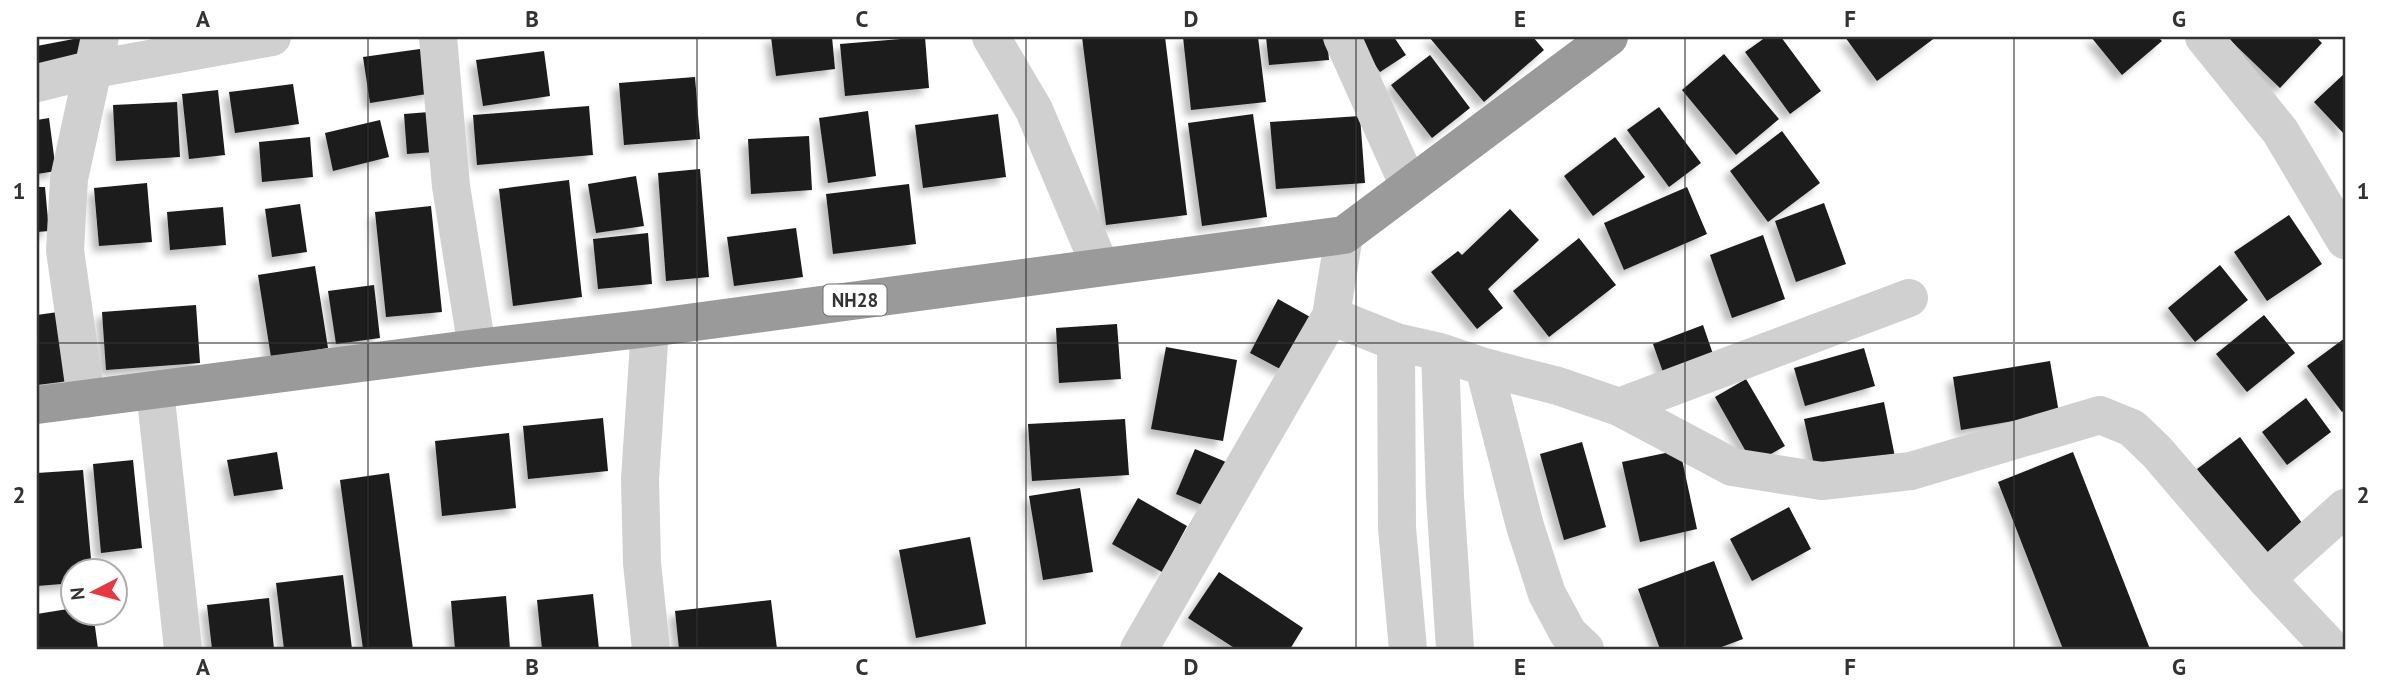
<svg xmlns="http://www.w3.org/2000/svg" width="2382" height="686" font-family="'PT Sans',sans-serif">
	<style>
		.building { fill: #1a1a1a; filter: url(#shadow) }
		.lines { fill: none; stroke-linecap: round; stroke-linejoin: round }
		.minor { stroke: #d0d0d0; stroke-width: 38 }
		.highway { stroke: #9a9a9a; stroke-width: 38 }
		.grid { fill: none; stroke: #333; stroke-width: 2; stroke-opacity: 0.55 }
		.labels { text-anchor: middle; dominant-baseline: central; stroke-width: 7; stroke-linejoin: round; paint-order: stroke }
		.shield { fill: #fff; stroke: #707070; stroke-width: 2 }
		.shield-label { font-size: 19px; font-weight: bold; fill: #333 }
		.neatline { fill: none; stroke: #333; stroke-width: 2.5 }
		.grid-label { font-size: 23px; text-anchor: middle; font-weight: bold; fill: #333 }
	</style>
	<defs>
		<filter id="shadow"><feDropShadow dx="-6" dy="6" stdDeviation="3.5" flood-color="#0004"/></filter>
	</defs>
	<rect width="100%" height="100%" fill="#fff"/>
	<!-- building -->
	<path class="building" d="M84 37 93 59 37 70V46Z
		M771 37H832L835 69 776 76Z
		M925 37 929 88 845 96 840 44Z
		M1082 37H1165L1187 215 1106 225Z
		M1183 37H1258L1266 102 1191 110Z
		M1266 37H1327L1329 60 1269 65Z
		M1356 37H1394L1406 55 1380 72Z
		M1429 37H1533L1544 50 1484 102Z
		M1766 37H1781L1821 91 1790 114 1745 52Z
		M1845 37H1936L1877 81Z
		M2091 37H2158L2162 41 2122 75Z
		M2230 37H2316L2322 43 2280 88 2228 38Z
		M427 48 433 93 370 103 363 57Z
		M544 51 550 96 483 106 476 60Z
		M1724 54 1779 119 1736 155 1682 90Z
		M1430 55 1470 108 1432 138 1391 85Z
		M2345 73V135L2314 102Z
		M695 77 700 139 624 145 619 83Z
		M293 84 299 124 235 133 229 92Z
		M218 90 225 155 189 159 182 94Z
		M177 102 180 157 116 161 113 105Z
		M589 106 593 155 477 165 473 115Z
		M1659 107 1701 163 1669 187 1627 130Z
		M442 111 447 151 407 154 404 114Z
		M868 111 876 176 828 183 819 118Z
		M998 114 1006 177 923 188 915 125Z
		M1253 114 1267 217 1202 226 1188 123Z
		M1360 116 1365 183 1276 189 1270 122Z
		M49 118 56 171 37 174V120Z
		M380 120 389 157 333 171 325 133Z
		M1782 131 1820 183 1768 222 1730 171Z
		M809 136 812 190 751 194 748 139Z
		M310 137 313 177 262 182 259 142Z
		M1615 137 1645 177 1593 216 1564 176Z
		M700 169 709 277 666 281 658 173Z
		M636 176 644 226 596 233 588 184Z
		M569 180 582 297 513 306 499 189Z
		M147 183 152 242 99 246 94 188Z
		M909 184 916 244 833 254 826 194Z
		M37 187H45L49 231 37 232Z
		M1687 187 1707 234 1624 270 1604 223Z
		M1824 203 1846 264 1796 282 1775 221Z
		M300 204 307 252 272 257 265 209Z
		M431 206 442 312 386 317 375 212Z
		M223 207 226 245 170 250 167 212Z
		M1510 209 1539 240 1488 289 1503 308 1477 329 1431 272 1458 251 1462 255Z
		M2289 215 2322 264 2267 301 2234 252Z
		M796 228 803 277 734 286 727 237Z
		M648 233 652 284 598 289 593 239Z
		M1763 235 1785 299 1732 318 1710 255Z
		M1579 238 1616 285 1549 337 1513 291Z
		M2220 265 2248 300 2195 342 2168 308Z
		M315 266 328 348 271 357 258 275Z
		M374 285 380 338 336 344 328 291Z
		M1278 299 1312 318 1284 371 1250 353Z
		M196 305 200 363 106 370 102 312Z
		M58 312 69 381 37 385V315Z
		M2264 315 2295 353 2247 392 2216 354Z
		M1117 324 1121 379 1059 383 1056 328Z
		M1703 325 1714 357 1664 375 1653 344Z
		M2345 338V410L2342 412 2307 366Z
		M1166 347 1237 360 1223 441 1151 429Z
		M1864 348 1875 386 1805 406 1794 368Z
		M2050 361 2059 413 1961 430 1953 377Z
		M1746 379 1785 446 1753 464 1715 397Z
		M2306 398 2331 432 2287 465 2262 432Z
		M1884 402 1895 457 1816 474 1804 419Z
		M603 418 608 471 528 479 523 426Z
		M1125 419 1129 475 1032 481 1028 424Z
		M509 433 516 508 442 516 435 441Z
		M2240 437 2307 530 2264 561 2197 469Z
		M1582 442 1606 527 1564 540 1540 454Z
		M1195 449 1226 462 1207 507 1176 494Z
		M1680 450 1697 529 1640 542 1622 462Z
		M277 452 283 489 234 496 227 460Z
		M2073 452 2150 649H2063L1998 482Z
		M133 460 142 548 101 553 93 464Z
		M83 470 92 570H74V583L37 586V473Z
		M389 473 413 649H363L340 480Z
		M1080 488 1093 572 1043 580 1029 496Z
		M1138 498 1187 526 1162 572 1112 544Z
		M1789 507 1811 549 1752 581 1730 539Z
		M970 537 986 624 916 638 899 550Z
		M1714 561 1743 639 1716 649H1660L1638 589Z
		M1219 572 1303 628 1290 649H1236L1188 618Z
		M343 575 352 649H284L276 583Z
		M593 594 599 649H542L537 600Z
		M506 596 510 649H455L451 601Z
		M269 598 274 649H212L207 605Z
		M771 600 777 649H679L675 611Z
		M74 608V612H93L98 649H37V614Z"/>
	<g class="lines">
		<!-- minor -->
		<path class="minor" d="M438 37 451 186 477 348
			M991 37 1034 110 1100 266
			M1342 37 1409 186
			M2204 37 2280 131 2345 240
			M37 83 94 69 272 37
			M1331 316 1396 342 1440 352 1484 367 1558 386 1619 407 1732 467 1822 481 1911 471 2100 415 2132 428 2157 452 2266 579 2332 649
			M650 328 640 479 642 563 651 649
			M1396 342 1397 528 1408 649
			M1440 352 1445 496 1455 649
			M1484 367 1525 526 1547 594 1568 633 1585 649
			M155 390 183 649
			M86 399 65 250 69 179 100 37
			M1619 407 1909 298
			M2266 579 2345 508
			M1139 649 1331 316 1344 235"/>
		<!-- highway -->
		<path class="highway" d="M37 405 477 348 650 328 1344 235 1609 37"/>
	</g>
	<!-- grid -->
	<path class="grid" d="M368 37V649M697 37V649M1026 37V649M1356 37V649M1685 37V649M2014 37V649M37 343H2345"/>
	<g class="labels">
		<!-- shield labels -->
		<rect class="shield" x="823.5" y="284.5" width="63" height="31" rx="5"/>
		<g class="shield-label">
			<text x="855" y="300">NH28</text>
		</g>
	</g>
	<!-- border -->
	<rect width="2382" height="686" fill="none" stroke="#ffffff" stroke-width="77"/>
	<!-- north arrow -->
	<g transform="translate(94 592) rotate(264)"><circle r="33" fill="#ffffff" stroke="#adadad" stroke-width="2"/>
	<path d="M0-5L12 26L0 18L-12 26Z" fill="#e8373d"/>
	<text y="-10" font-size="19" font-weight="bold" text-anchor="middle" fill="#333333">N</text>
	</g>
	<rect x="38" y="38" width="2306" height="610" class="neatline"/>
	<g class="grid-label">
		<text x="203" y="27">A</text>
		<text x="532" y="27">B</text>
		<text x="862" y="27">C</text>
		<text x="1191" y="27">D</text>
		<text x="1520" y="27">E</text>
		<text x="1850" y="27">F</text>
		<text x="2179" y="27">G</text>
		<text x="19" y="199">1</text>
		<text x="2363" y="199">1</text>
		<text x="19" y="503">2</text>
		<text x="2363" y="503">2</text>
		<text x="203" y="675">A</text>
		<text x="532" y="675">B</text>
		<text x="862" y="675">C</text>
		<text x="1191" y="675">D</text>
		<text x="1520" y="675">E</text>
		<text x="1850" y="675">F</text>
		<text x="2179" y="675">G</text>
	</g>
</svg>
